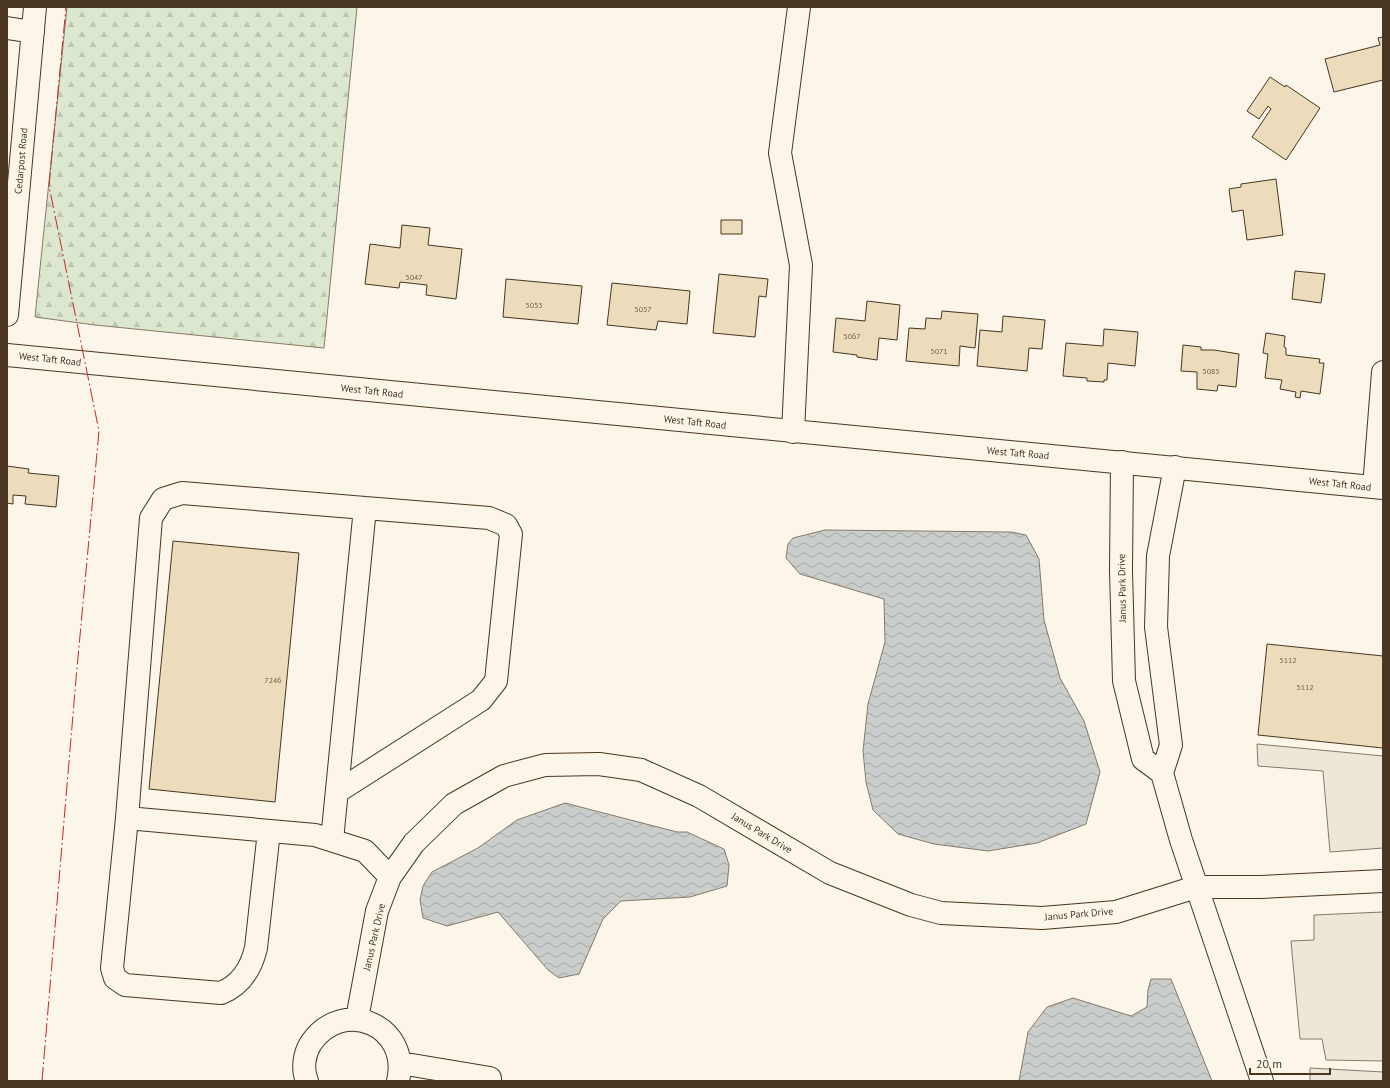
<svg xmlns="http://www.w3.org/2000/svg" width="1390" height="1088" font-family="'PT Sans',sans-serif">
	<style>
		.forest { fill: url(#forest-firs); stroke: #887966 }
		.parking { fill: #ede7d9; stroke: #887966 }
		.water { fill: url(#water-waves); stroke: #887966 }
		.building { fill: #ecdcbc; stroke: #4a3520 }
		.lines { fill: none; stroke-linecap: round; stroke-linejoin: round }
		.minor-casing { stroke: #4a3520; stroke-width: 24 }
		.major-casing { stroke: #4a3520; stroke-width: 24 }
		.minor { stroke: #fbf6e9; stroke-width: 22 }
		.major { stroke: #fbf6e9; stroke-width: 22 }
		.power { stroke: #c62828; stroke-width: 1; stroke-dasharray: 14 3 2 3; stroke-linecap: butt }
		.labels { text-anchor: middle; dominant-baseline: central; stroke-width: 3; stroke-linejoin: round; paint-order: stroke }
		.number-label { font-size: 8px; fill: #725f47 }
		.street-label { font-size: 10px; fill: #4a3520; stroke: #fbf6e9 }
	</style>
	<defs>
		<pattern id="forest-firs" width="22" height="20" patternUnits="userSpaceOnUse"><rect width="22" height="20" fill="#dce7d0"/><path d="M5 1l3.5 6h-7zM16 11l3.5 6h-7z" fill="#bec7b2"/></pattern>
		<pattern id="water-waves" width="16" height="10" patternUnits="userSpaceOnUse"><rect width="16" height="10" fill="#c9cecd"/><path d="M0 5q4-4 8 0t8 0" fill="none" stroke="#a5a8a6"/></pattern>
	</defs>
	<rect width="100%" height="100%" fill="#fbf6e9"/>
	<!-- forest -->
	<path class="forest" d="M67 7H357L324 348 95 325 35 317Z"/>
	<!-- parking -->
	<path class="parking" d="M1257 744 1383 756V848L1330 852 1323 771 1258 766Z
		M1383 912V1061L1326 1060 1322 1039H1300L1291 941 1314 940V915Z
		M1310 1068 1383 1072V1081H1310Z"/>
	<!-- water -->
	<path class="water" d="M825 530 1011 532 1026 535 1039 559 1044 620 1060 678 1084 721 1100 772 1086 824 1037 843 988 851 934 844 898 834 873 810 866 782 863 751 868 704 885 642 884 599 800 574 786 558 788 544 793 538Z
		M565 803 677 832H687L724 849 729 865 727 886 690 897 621 901 603 919 579 974 559 978 548 970 498 912 447 926 423 918 420 900 423 886 432 872 478 848 517 820Z
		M1151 979H1171L1212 1081H1019L1028 1032 1047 1007 1073 998 1131 1016 1147 1007 1148 990Z"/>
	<!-- building -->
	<path class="building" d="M1383 37V80L1334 92 1325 59 1380 45 1378 38Z
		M1270 77 1285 87 1286 85 1320 108 1286 160 1252 137 1271 109 1268 106 1259 119 1247 111Z
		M1276 179 1283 235 1247 240 1243 210 1232 212 1229 189 1241 187V184Z
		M721 220H742V234H721Z
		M402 225 430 228 428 245 462 249 456 299 426 295 427 285 400 282 399 288 365 284 370 244 400 248Z
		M1295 271 1325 274 1321 303 1292 299Z
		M719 274 768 279 766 297 759 296 755 337 713 333Z
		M506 279 582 286 578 324 503 317Z
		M612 283 690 291 687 324 658 321 656 330 607 325Z
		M867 301 900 305 897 340 879 338 877 360 857 357V355L833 352 836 318 865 321Z
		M942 311 978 314 975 348 960 346 959 366 906 361 909 328 925 329 926 318 941 319Z
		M1003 316 1045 320 1042 349 1029 348 1027 371 977 366 980 330 1002 332Z
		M1104 329 1138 332 1135 366 1108 363 1107 380H1104V382L1087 381V378L1063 376 1066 343 1103 346Z
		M1266 333 1285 336 1284 347 1286 348V355L1320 359 1319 363H1324L1320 394 1301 391 1300 398 1295 397 1296 392 1280 389 1282 380 1265 378 1268 354 1263 353Z
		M1183 345 1201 347V350H1214L1239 354 1236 387 1218 385 1217 391 1197 389V372L1181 371Z
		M7 466 29 469 28 473 59 476 56 507 25 504 26 496 13 495V504L7 503Z
		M173 541 299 553 275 802 149 789Z
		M1267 644 1383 656V748L1258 735Z"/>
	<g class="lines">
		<defs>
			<path id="minor" d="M7 28 33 32
				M7 315 35 7
				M793 432 801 265 780 153 799 7
				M1122 462 1121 571 1124 681 1143 759 1162 773
				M1175 467 1158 556 1156 627 1171 745 1162 773 1181 840 1262 1081
				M1374 487 1383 372
				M337 792 481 700 496 681 511 534 506 525 489 518 365 508
				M127 818 112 968 115 978 125 985 221 993C241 985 251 969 256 948L269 831
				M332 840 365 508 182 493 163 499 151 518 127 818 315 835 365 851 390 877
				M357 1019 377 911 390 877 414 843 454 804 504 776 545 765 599 764 641 770 699 796 830 873 911 905 941 913 1042 918 1116 912 1196 887H1261L1383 881
				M400 1063 490 1078V1081
				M307 1081C302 1069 304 1054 311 1043 343 996 411 1026 398 1081"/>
			<path id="major" d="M7 355 1383 488"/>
		</defs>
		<!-- minor casing -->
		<use href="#minor" class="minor-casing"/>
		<!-- major casing -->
		<use href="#major" class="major-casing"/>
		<!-- minor -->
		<use href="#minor" class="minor"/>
		<!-- major -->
		<use href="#major" class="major"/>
		<!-- power -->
		<path class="power" d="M42 1081 76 679 99 431 49 186 66 7"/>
	</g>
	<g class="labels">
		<!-- number labels -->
		<g class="number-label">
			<text x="414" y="277">5047</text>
			<text x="534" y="305">5053</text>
			<text x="643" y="309">5057</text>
			<text x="852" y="336">5067</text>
			<text x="939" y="351">5071</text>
			<text x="1211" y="371">5085</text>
			<text x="1288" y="660">5112</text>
			<text x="273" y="680">7246</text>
			<text x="1305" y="687">5112</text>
		</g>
		<!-- street labels -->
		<g class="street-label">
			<text transform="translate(21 161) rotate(-85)">Cedarpost Road</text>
			<text transform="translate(50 359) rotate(6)">West Taft Road</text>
			<text transform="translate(372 391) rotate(6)">West Taft Road</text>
			<text transform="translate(695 422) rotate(6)">West Taft Road</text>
			<text transform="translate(1018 453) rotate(5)">West Taft Road</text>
			<text transform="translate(1340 484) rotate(6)">West Taft Road</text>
			<text transform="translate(1122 588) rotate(-91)">Janus Park Drive</text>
			<text transform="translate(762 833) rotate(31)">Janus Park Drive</text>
			<text transform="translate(1079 914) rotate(-5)">Janus Park Drive</text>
			<text transform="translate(374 937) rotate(-77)">Janus Park Drive</text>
		</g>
	</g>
	<!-- border -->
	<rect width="1390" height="1088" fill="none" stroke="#4a3520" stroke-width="16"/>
	<!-- scale -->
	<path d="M1250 1068v6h80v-6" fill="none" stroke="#4a3520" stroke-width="2"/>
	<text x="1256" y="1068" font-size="12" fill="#4a3520" stroke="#fbf6e9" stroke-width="3" paint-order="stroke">20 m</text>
</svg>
